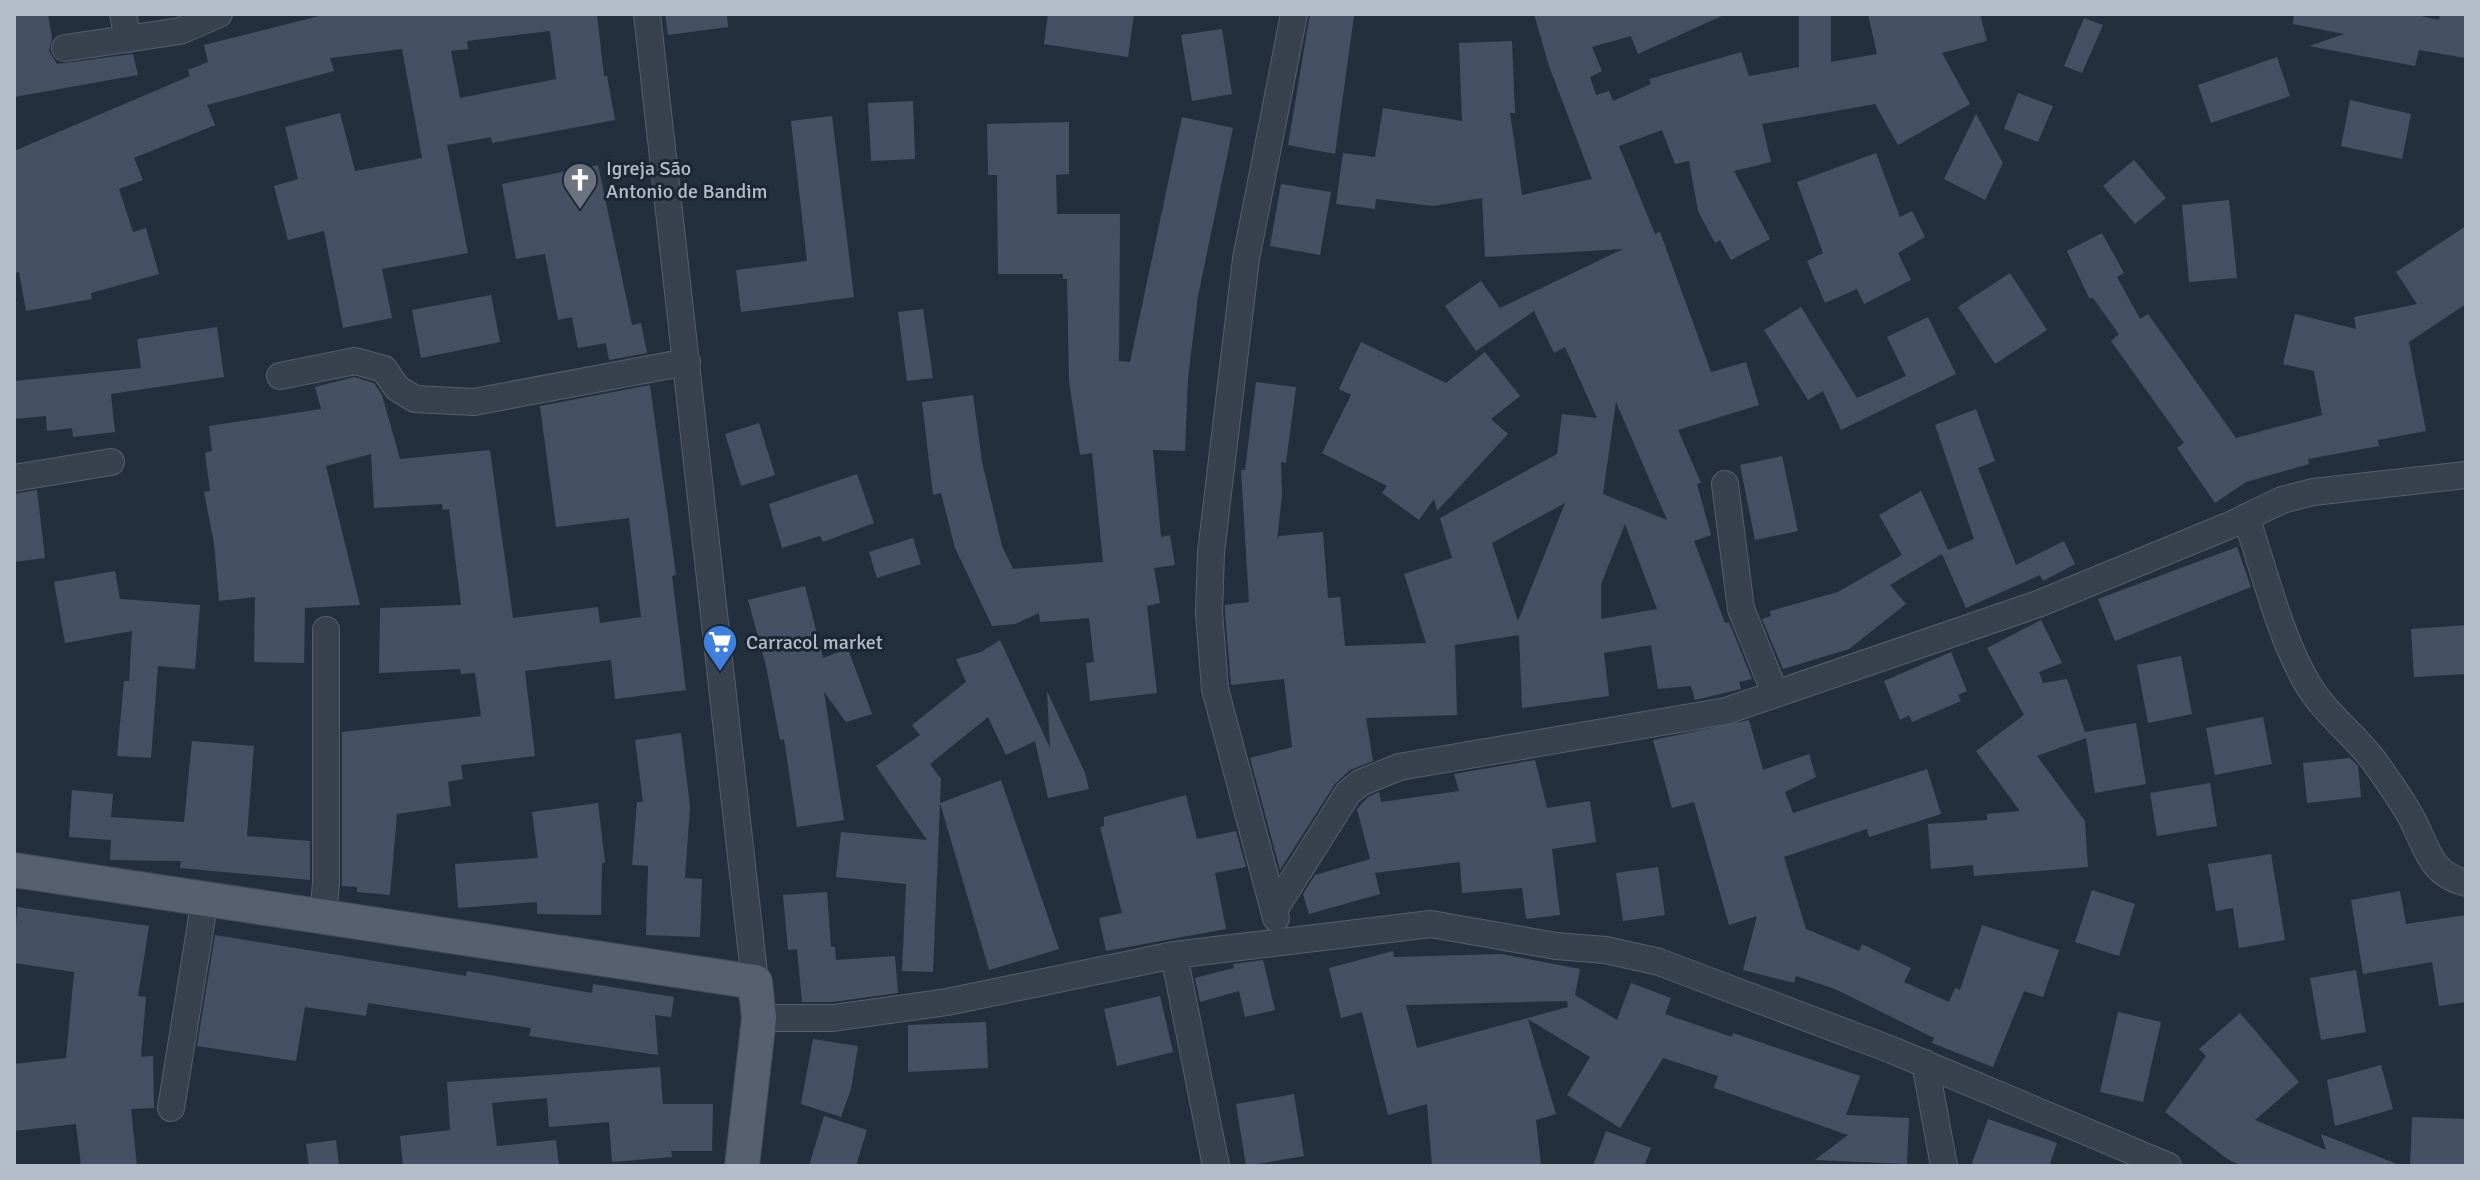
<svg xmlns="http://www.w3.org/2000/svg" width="2480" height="1180" font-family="Signika,sans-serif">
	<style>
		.building { fill: #455162; fill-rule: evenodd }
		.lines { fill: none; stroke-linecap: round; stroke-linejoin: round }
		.minor-casing { stroke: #565f6c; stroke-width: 28 }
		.major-casing { stroke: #414a57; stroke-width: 36 }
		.minor { stroke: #38414e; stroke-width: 26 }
		.major { stroke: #56606e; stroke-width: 34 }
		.labels { text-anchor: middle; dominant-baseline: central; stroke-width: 6; stroke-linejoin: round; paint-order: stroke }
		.poi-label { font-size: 20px; fill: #b4bcc9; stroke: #1d2633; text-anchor: start }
	</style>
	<rect width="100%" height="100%" fill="#242f3e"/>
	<!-- building -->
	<path class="building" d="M14 14H48L52 39 49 51 57 64 133 54 138 75 14 97Z
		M327 14H597L604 76H607L615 120 492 143 491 137 447 145 468 253 382 269 392 318 343 328 324 231 288 240 274 186 298 179 285 127 340 113 355 171 422 158 402 49 330 58 334 71 207 105 215 125 134 158 143 180 119 189 133 232 146 228 159 274 91 293 92 299 26 311 19 272 14 273V151L190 76 188 70 208 62 204 45ZM550 31 556 79 460 98 451 51 468 49 467 41Z
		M665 14H727L728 27 668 35Z
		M1048 14H1134L1128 57 1044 44Z
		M1310 14 1354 16 1335 154 1288 145Z
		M1534 14H1726L1638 54 1631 36 1592 47 1602 71 1590 77 1596 95 1609 91 1613 101 1651 84 1649 79 1741 52 1749 76 1799 67V14H1831V62L1877 54 1868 14H1980L1987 41 1942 53 1970 104 1898 145 1875 104 1762 124 1771 162 1734 171 1770 239 1731 260 1720 240 1715 243 1698 211 1689 161 1675 164 1662 130 1619 146 1655 234 1660 232 1711 372 1746 362 1759 405 1678 430 1701 483 1697 484 1711 535 1694 541 1725 623 1729 622 1752 679 1739 682 1741 689 1695 700 1691 686 1658 689 1651 645 1604 653 1609 696 1522 708 1519 635 1455 645 1457 715 1366 718 1373 761 1350 770 1335 784 1280 870 1250 758 1292 747 1284 679 1231 685 1225 613V605L1249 602 1241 470H1245L1256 382 1296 387 1286 463 1281 462 1282 495 1277 540 1279 536 1323 532 1328 598 1340 597 1345 646 1426 643 1404 574 1452 558 1440 518 1557 454 1562 414 1597 418 1565 347 1554 353 1534 311 1476 351 1445 306 1481 281 1500 308 1623 249 1485 257 1482 198 1433 206 1376 199 1375 209 1336 204 1343 153 1375 157 1383 108 1462 121 1459 43 1512 41 1515 113H1510L1522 195 1592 179 1549 66ZM1616 402 1667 520 1603 494ZM1565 503 1518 621 1492 543ZM1625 524 1657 609 1601 619V584Z
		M2294 14H2412L2439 20 2440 14H2466V58L2419 50 2415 66 2309 46 2344 34 2293 24Z
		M2084 18 2103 25 2082 73 2064 66Z
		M1222 29 1232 94 1192 101 1181 35Z
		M2277 57 2290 96 2211 123 2198 85Z
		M2018 93 2053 106 2038 142 2004 129Z
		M2350 100 2411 114 2402 159 2341 146Z
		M913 101 915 159 871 161 868 103Z
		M1976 114 2003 163 1985 200 1944 179Z
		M832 116 854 297 741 312 736 270 807 261 791 121Z
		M1182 117 1233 128 1198 296 1188 378 1185 451 1153 450 1161 537 1170 535 1175 565 1154 568 1160 603 1147 606 1157 693 1090 701 1086 663 1094 662 1089 618 1040 622 1039 613 1015 624 992 626 955 548 941 493 933 495 922 402 973 395 982 462 1002 546 1013 569 1103 562 1092 453 1080 455 1069 381 1067 279H1063V274H998L997 175H988L987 124 1069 122V174L1056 175 1057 214H1120L1119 361 1130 362Z
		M1876 153 1900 217 1912 211 1925 237 1898 253 1911 280 1864 304 1857 289 1825 303 1807 261 1823 253 1797 182Z
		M2134 160 2166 198 2135 224 2103 186Z
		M598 165 632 325 641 323 647 353 609 360 606 343 578 348 572 317 558 320 545 254 516 259 502 184Z
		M1281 184 1331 192 1320 255 1270 246Z
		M2229 200 2237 278 2189 282 2182 205Z
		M2466 226V304L2409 342 2426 431 2378 440 2379 446 2308 459 2309 464 2246 482 2215 503 2177 448 2184 443 2111 341 2119 334 2093 298H2089L2067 251 2102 233 2124 273 2117 277 2140 319 2148 314 2236 438 2322 415 2314 371 2283 364 2295 314 2356 329 2354 317 2417 304 2396 272Z
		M2010 273 2047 330 1995 364 1958 307Z
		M491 295 500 342 421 358 412 310Z
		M1801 307 1857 398 1906 376 1887 337 1928 317 1956 374 1841 430 1823 391 1808 400 1764 330Z
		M923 309 933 378 907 381 898 312Z
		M217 327 224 377 111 394 115 432 73 437 72 428 47 431 46 416 14 419V381L141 368 137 339Z
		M1361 342 1446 383 1485 352 1520 396 1491 419 1508 434 1437 511 1434 499 1419 520 1382 493 1387 486 1322 453 1351 395 1339 389Z
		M354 377 374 383 382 395 400 459 490 450 513 618 598 607 600 623 641 617 629 518 556 527 540 406 650 385 676 575 672 576 686 690 615 699 611 660 525 671 535 756 461 765 463 779 448 782 451 806 397 814 390 895 357 892V887L342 886V732L481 716 475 673 461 674 460 669 379 673 380 608 461 605 449 509 443 510 442 504 374 508 371 454 326 466 360 605 305 608 304 663 254 662 255 597 219 601 214 543 204 492 210 491 205 453 212 451 209 426 321 409 315 387Z
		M1976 409 1995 461 1978 468 2016 565 2064 541 2075 564 2043 581 2040 575 1966 608 1942 554 1890 585 1906 604 1849 649 1783 669 1762 619 1771 616 1770 611 1838 592 1902 555 1879 515 1921 491 1948 550 1974 539 1935 425Z
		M759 423 775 475 741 486 725 434Z
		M1782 456 1798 531 1755 540 1740 465Z
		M857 474 874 523 823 542 820 536 782 548 769 504Z
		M37 490 45 558 14 562V494Z
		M913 538 921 564 877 578 869 552Z
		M2237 547 2251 587 2115 641 2098 599Z
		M115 571 120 599 200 605 195 669 158 666 151 758 117 756 124 681H129L132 631 65 643 54 582Z
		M805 586 823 658 848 649 872 714 846 722 824 692 844 820 797 827 784 739 780 740 766 666 748 600Z
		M2041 620 2062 663 2039 672 2043 683 2067 679 2085 732 2136 723 2146 784 2095 793 2086 738 2037 756 2085 821 2088 867 1974 876 1973 865 1931 869 1928 824 1987 820V814L2020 811 1976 751 2024 715 1987 648Z
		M2466 625V674L2414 677 2411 629Z
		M1000 640 1050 748 1047 691 1085 773 1089 789 1048 798 1035 741 1006 755 988 717 930 764 941 779 933 972 902 971 906 884 836 877 841 832 927 840 876 766 920 735 912 725 966 682 956 659 981 652Z
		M1951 652 1967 691 1958 695 1961 701 1912 722 1909 715 1900 720 1884 681Z
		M2181 656 2192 714 2148 723 2137 665Z
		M2263 717 2272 764 2215 775 2206 728Z
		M1749 720 1763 770 1809 754 1816 777 1785 792 1793 813 1927 769 1941 814 1869 837 1867 829 1784 857 1806 929 1859 951 1862 944 1911 968 1904 982 1949 1002 1955 988 1960 990 1982 925 2059 950 2043 997 2024 991 1993 1067 1932 1043 1934 1038 1835 989 1796 976 1794 983 1743 970 1757 916 1729 925 1694 802 1672 808 1653 740Z
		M681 733 690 806 685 878 702 879 700 937 646 935 648 866 632 865 637 802H643L635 740Z
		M192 741 254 746 247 836 310 841V880L180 868 181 861 110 860 111 840 69 837 72 790 113 794 111 817 184 822Z
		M2350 758 2358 766 2361 797 2307 803 2303 763Z
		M1535 760 1547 808 1590 801 1596 842 1552 849 1560 915 1526 919 1522 888 1462 893 1460 862 1375 873 1380 894 1309 914 1303 894 1315 875 1370 859 1357 809 1368 797 1379 792 1381 802 1459 791 1454 774Z
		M1001 780 1059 949 989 970 940 803Z
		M2210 783 2217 826 2157 836 2150 793Z
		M1186 795 1197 839 1236 831 1246 867 1215 873 1226 929 1106 951 1099 918 1122 913 1100 827 1104 826V817Z
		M598 803 605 863H602L601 915 537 914V902L458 908 455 864 538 858 532 812Z
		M2271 854 2285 940 2239 948 2233 908 2216 911 2208 864Z
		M1658 867 1665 915 1623 921 1616 873Z
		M2092 890 2135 904 2119 956 2075 942Z
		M2400 891 2406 924 2466 915V1002L2439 1006 2432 962 2363 974 2351 900Z
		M827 892 831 947H835L836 960 895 956 898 993 832 1002H802L797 949 788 950 783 895Z
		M17 907 149 926 138 996 146 997 141 1057 153 1056 154 1108 131 1109 137 1166H81L76 1124 14 1131V1064L66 1058 74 972 14 963Z
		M215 935 466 976 467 971 592 993 593 984 674 997 671 1017 655 1015 658 1055 529 1036 531 1028 368 1003 366 1016 305 1007 296 1061 197 1046Z
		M1393 951 1394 957 1501 954 1580 969 1575 995 1617 1020 1631 983 1671 998 1665 1014 1732 1037 1733 1033 1860 1076 1846 1115 1909 1118 1907 1164 1815 1160 1848 1135 1714 1088 1718 1076 1663 1058 1620 1128 1567 1095 1590 1057 1528 1019 1556 1114 1536 1120 1541 1166H1432L1427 1104 1388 1115 1362 1012 1341 1018 1329 968ZM1567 1001 1568 1007 1417 1048 1406 1005Z
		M1263 960 1275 1010 1245 1017 1239 991 1200 1002 1195 978 1234 968 1233 964Z
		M2356 970 2366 1032 2321 1040 2310 978Z
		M1160 996 1173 1052 1117 1066 1104 1009Z
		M2118 1012 2161 1022 2143 1102 2100 1092Z
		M2240 1013 2299 1082 2255 1120 2326 1150 2321 1134 2402 1166H2242L2229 1160 2165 1112 2206 1056 2199 1049Z
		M986 1022 988 1068 908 1072V1025Z
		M813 1039 858 1046 851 1089 841 1117 801 1104Z
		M2381 1065 2393 1109 2335 1126 2327 1080Z
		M660 1067 663 1104H713L712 1151H671L672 1157 612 1162 609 1122 549 1127 547 1098 492 1103 497 1146 556 1140 559 1166H403L400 1136 450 1130 447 1082Z
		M1294 1094 1304 1156 1246 1166 1236 1104Z
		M824 1116 867 1130 856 1166H809Z
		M2412 1117 2466 1119V1166H2410Z
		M1988 1119 2057 1143 2049 1166H1971Z
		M1606 1131 1651 1148 1644 1166H1593Z
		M336 1140 339 1166H309L306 1144Z"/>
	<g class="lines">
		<defs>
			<path id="minor" d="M123 14 128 39
				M647 14 755 982
				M65 48 180 31 219 14
				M280 376 355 361 384 369 397 388 415 399 474 402 687 362
				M14 478 111 462
				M1725 484 1741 609 1775 693
				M2246 517C2265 572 2278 632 2307 683 2325 714 2353 733 2374 761 2387 779 2400 797 2411 817 2427 846 2429 874 2466 883
				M1274 910 1348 793 1360 783 1399 767 1726 711 2038 604 2228 526 2282 500 2313 492 2466 475
				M323 917 326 883V630
				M1276 918 1215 689 1209 613 1211 552 1246 259 1294 14
				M1174 955 1216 1166
				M759 1018H833L947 1002 1174 955 1431 924 1556 946 1606 950 1659 962 1892 1050 2168 1166
				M1925 1063 1944 1166
				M171 1108 205 899"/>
			<path id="major" d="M14 870 755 982 759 1018 742 1166"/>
		</defs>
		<!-- minor casing -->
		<use href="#minor" class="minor-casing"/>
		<!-- major casing -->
		<use href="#major" class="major-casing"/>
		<!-- minor -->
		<use href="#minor" class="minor"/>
		<!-- major -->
		<use href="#major" class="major"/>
	</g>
	<!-- icons -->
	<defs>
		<symbol id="church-pin" viewBox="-11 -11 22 30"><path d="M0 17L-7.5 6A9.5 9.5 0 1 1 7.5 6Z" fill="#6b7280" stroke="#1d2633"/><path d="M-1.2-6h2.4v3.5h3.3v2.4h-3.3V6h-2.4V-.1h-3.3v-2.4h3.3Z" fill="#fff"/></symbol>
		<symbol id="supermarket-pin" viewBox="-11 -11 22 30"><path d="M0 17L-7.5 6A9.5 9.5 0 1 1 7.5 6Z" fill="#3f7fe0" stroke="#1d2633"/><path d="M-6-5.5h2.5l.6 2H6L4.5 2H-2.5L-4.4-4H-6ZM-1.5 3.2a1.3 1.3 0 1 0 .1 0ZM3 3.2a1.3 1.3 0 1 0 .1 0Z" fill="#fff"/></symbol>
	</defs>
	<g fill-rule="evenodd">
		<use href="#church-pin" x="560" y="160" width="40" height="54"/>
		<use href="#supermarket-pin" x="700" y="622" width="40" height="54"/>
	</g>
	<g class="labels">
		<!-- poi labels -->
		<g class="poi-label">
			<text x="606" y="168">Igreja São<tspan x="606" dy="23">Antonio de Bandim</tspan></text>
			<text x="746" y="642">Carracol market</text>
		</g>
	</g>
	<!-- border -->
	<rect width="2480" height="1180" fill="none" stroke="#b4bcc9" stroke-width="32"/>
</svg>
